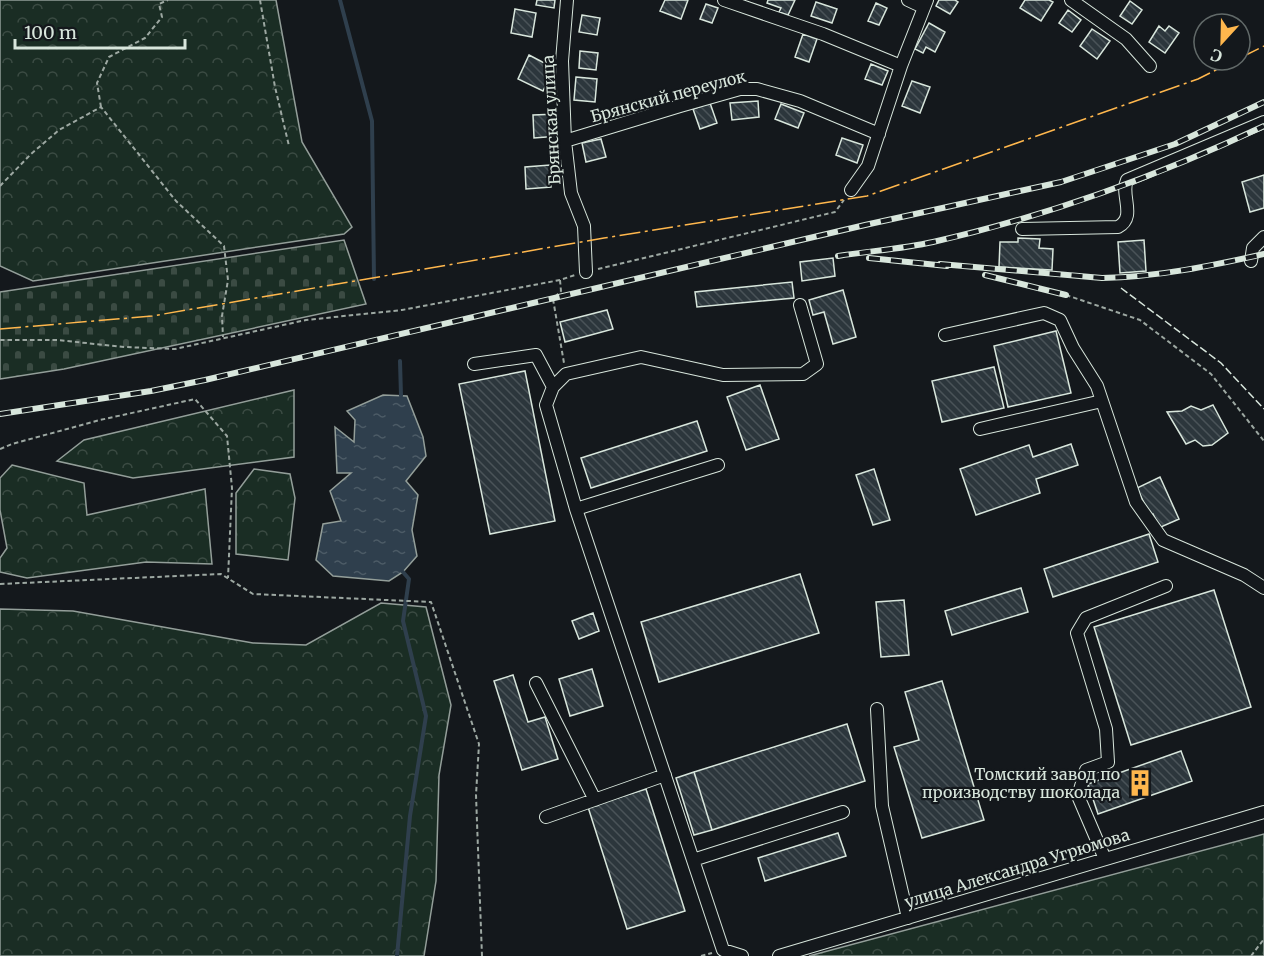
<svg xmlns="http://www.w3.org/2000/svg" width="1264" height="956" font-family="Merriweather,serif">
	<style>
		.forest { fill: url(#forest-crowns); stroke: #939e99; stroke-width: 1.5 }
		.cemetery { fill: url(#cemetery-stones); stroke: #939e99; stroke-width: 1.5 }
		.water { fill: url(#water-ripples); stroke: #939e99; stroke-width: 1.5 }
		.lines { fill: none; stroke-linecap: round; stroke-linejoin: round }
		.stream { stroke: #2f3f4d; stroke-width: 4 }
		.building { fill: url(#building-back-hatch); stroke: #d8e6dc; stroke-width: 1.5 }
		.minor-casing { stroke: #d8e6dc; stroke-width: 14 }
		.path { stroke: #9da8a2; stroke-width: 2; stroke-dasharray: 4.5 3; stroke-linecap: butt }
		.minor { stroke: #14181c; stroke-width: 12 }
		.rail-casing { stroke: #d8e6dc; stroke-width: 6 }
		.rail { stroke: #14181c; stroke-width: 4; stroke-dasharray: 11; stroke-linecap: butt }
		.fence { stroke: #d8e6dc; stroke-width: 1.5; stroke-dasharray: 8 3; stroke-linecap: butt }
		.power { stroke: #ffb74d; stroke-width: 1.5; stroke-dasharray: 21 4.5 3 4.5; stroke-linecap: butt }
		.labels { text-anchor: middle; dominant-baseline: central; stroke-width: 4.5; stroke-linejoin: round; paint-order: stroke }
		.street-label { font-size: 16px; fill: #d8e6dc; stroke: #14181c }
		.poi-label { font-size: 16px; fill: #d8e6dc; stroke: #14181c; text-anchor: end }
	</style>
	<defs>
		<pattern id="forest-crowns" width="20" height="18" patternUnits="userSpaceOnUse" patternTransform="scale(1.5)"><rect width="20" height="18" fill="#1a2d24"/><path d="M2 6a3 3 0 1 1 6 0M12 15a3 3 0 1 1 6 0" fill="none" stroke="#3b4b43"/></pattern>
		<pattern id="cemetery-stones" width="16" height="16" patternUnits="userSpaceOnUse" patternTransform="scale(1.5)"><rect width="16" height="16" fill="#1a2d24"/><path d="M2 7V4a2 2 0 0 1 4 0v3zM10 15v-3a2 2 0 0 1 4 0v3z" fill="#3b4b43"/></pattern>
		<pattern id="water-ripples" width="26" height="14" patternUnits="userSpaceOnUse" patternTransform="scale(1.5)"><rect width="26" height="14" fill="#2f3f4d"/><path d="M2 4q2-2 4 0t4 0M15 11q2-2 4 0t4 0" fill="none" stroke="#4c5b66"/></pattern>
		<pattern id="building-back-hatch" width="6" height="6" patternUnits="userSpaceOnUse" patternTransform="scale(1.5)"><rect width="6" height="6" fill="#2c363c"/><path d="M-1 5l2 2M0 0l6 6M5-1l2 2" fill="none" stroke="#4a5358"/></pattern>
	</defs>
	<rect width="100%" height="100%" fill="#14181c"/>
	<!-- forest -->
	<path class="forest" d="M0 0H276L302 142 352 227 344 234 33 281 0 266Z
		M294 390V457L133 478 57 461 84 440Z
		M12 465 84 483 87 515 205 489 212 564 146 562 27 578 0 572V558L7 548 0 510V478Z
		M254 469 290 474 295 498 288 560 236 554V493Z
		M381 603 426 607 451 705 439 775 436 881 424 956H0V609L73 611 253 643 306 645Z
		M1264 834V956H809Z"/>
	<!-- cemetery -->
	<path class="cemetery" d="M344 240 366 304 64 369 0 379V292Z"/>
	<!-- water -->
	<path class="water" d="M383 395 407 396 423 437 426 456 406 481 418 495 412 530 417 556 403 572 389 581 333 576 316 560 323 524 341 521 330 491 351 473H337L335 427 354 442 355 420 347 411Z"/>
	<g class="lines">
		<!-- stream -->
		<path class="stream" d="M340 0 372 121 374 279
			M400 361 401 396
			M397 956 410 816 426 716 403 621 409 579 403 572"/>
	</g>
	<!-- building -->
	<path class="building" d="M537 0H555L554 8 536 5Z
		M665 0H688L681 19 660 11Z
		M768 0H795L788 15 779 12 781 8 767 3Z
		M939 0H955L958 2 950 14 936 6Z
		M1025 0H1049L1053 2 1041 21 1020 8Z
		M1130 1 1142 10 1132 24 1120 16Z
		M816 2 837 9 832 23 811 16Z
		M876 3 887 8 879 25 868 21Z
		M706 4 718 8 712 23 700 19Z
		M515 9 536 13 532 37 511 33Z
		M1068 10 1081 20 1072 32 1059 23Z
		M582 15 600 18 597 35 579 32Z
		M929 23 945 32 935 52 926 47 923 53 915 49Z
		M1159 26 1165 31 1169 26 1179 33 1165 53 1149 42Z
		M1092 29 1110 41 1097 59 1080 46Z
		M803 34 817 39 809 62 795 57Z
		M580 51 598 53 596 70 579 68Z
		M529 55 554 68 543 91 518 79Z
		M871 64 888 71 882 85 865 79Z
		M576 77 597 79 595 102 574 100Z
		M912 81 930 87 920 113 902 106Z
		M758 101 759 117 732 120 730 103Z
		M710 103 717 123 700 129 693 109Z
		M781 104 804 113 798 128 775 119Z
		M558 114 559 136 534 138 533 115Z
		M842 138 863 145 857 163 836 155Z
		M601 139 606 157 586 162 582 143Z
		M550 165 551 187 526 189 525 167Z
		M1264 175V208L1250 212 1242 182Z
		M1018 238 1040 239 1039 248 1053 249 1052 270 999 267 1000 242H1018Z
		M1144 240 1146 271 1120 273 1118 242Z
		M833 258 835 276 802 281 800 262Z
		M792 282 794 298 697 307 695 292Z
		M843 290 856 337 833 344 824 312 813 315 809 300Z
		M607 310 613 329 565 342 560 322Z
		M1056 331 1071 393 1008 407 994 346Z
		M994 367 1004 408 942 422 932 381Z
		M525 371 555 521 490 534 459 384Z
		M760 385 779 439 746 450 727 397Z
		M1213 405 1228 433 1212 445 1203 446 1195 440 1186 444 1167 412 1182 411 1191 406 1201 410Z
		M697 421 707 451 591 488 581 458Z
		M1071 444 1078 465 1036 479 1040 493 976 515 960 469 1029 445 1033 457Z
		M874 469 890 520 873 525 856 475Z
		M1160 477 1179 519 1161 527 1158 525 1153 514 1150 516 1137 488Z
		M1149 534 1158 562 1053 597 1044 569Z
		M800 574 819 633 659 682 641 622Z
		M1021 588 1028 612 952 635 945 611Z
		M1214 590 1251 707 1131 745 1094 627Z
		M904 600 909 655 881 657 876 602Z
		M593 613 599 631 579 639 572 621Z
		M592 669 603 706 570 716 559 679Z
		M513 675 528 722 545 717 558 759 522 770 494 681Z
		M942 681 984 820 922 838 894 747 919 740 905 692Z
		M847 724 865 781 712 830 694 772Z
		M1181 751 1192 781 1098 814 1088 784Z
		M694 772 712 830 694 835 676 778Z
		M646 789 685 911 627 929 588 807Z
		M838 833 846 856 765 881 758 858Z"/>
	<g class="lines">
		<defs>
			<path id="minor" d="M567 0 562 61 565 141 571 193 584 226 586 272
				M724 0 823 34 901 66
				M908 0 923 7
				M1071 0 1126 39 1150 66
				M565 141 680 106 740 89H757L800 101 879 134
				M851 190 868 166 901 66 927 0
				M1022 229 1118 227C1137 217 1120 195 1127 180L1264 122
				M1251 261 1253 248 1264 237
				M945 335 1044 313 1060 320 1073 348 1097 386 1136 502 1163 540 1244 575 1264 588
				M474 364 536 355 553 387
				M980 429 1102 401
				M576 509 718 465
				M536 683 595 800
				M877 709 882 806 908 918
				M546 817 665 775
				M1105 859 1078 796 1086 770 1108 762 1106 729 1077 633 1086 618 1166 586
				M693 860 843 812
				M742 956 723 950 576 509 546 405 553 387 566 374 641 357 723 375 803 374 817 364 800 305
				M779 956 1264 812"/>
		</defs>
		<!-- minor casing -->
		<use href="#minor" class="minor-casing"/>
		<!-- path -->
		<path class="path" d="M260 0 275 87 289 146
			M101 107 97 83 109 57 145 38 162 17 159 4 168 0
			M0 186 31 154 59 130 101 107 176 201 224 246 228 280 222 316 223 337
			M598 269 835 212 844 200
			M560 280 561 291 553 299 564 363
			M1066 295 1140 320 1211 374 1264 441
			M0 340H57L124 347 175 349 306 320 402 310 560 280 575 275
			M0 449 12 444 100 420 195 399 227 436 232 488 228 578
			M0 584 221 574 253 594 431 602 479 744 476 795 482 956
			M701 956 712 953
			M1251 956 1264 939"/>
		<!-- minor -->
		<use href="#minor" class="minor"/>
		<defs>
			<path id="rail" d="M838 256C869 251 902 249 933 242 1044 217 1161 175 1264 126
				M869 258 947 266
				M940 264 1102 278C1157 277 1211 266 1264 254
				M985 275 1066 295
				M0 414 151 391 205 380 865 225 1061 182 1175 144 1264 102"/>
		</defs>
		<!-- rail casing -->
		<use href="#rail" class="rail-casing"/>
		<!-- rail -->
		<use href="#rail" class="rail"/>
		<!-- fence -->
		<path class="fence" d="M1121 288 1221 363 1264 409"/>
		<!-- power -->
		<path class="power" d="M1240 58 1264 46
			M0 329 152 316 604 238 867 196 1198 79 1236 60"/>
	</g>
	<!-- icons -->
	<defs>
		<symbol id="building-bare" viewBox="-9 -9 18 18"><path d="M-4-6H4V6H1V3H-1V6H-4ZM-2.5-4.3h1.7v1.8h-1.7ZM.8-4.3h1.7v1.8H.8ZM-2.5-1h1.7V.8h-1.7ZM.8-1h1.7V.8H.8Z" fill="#ffb74d" stroke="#14181c" stroke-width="2.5" paint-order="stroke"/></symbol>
	</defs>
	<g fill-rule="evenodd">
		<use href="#building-bare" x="1121" y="764" width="38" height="38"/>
	</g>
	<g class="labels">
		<!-- street labels -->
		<g class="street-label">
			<text transform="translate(668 96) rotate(-15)">Брянский переулок</text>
			<text transform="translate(551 120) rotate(-93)">Брянская улица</text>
			<text transform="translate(1017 868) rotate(-17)">улица Александра Угрюмова</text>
		</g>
		<!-- poi labels -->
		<g class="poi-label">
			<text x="1120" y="774">Томский завод по<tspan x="1120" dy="18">производству шоколада</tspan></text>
		</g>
	</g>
	<!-- north arrow -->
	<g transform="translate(1222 42) rotate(202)"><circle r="28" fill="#14181c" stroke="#626a69" stroke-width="1.5"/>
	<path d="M0-4.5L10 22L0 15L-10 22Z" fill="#ffb74d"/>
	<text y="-9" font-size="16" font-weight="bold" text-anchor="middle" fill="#d8e6dc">С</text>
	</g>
	<!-- scale -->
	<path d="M15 39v9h170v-9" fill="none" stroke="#d8e6dc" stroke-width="3"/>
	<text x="24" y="39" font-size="18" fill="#d8e6dc" stroke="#14181c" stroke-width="4.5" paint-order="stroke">100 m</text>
</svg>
